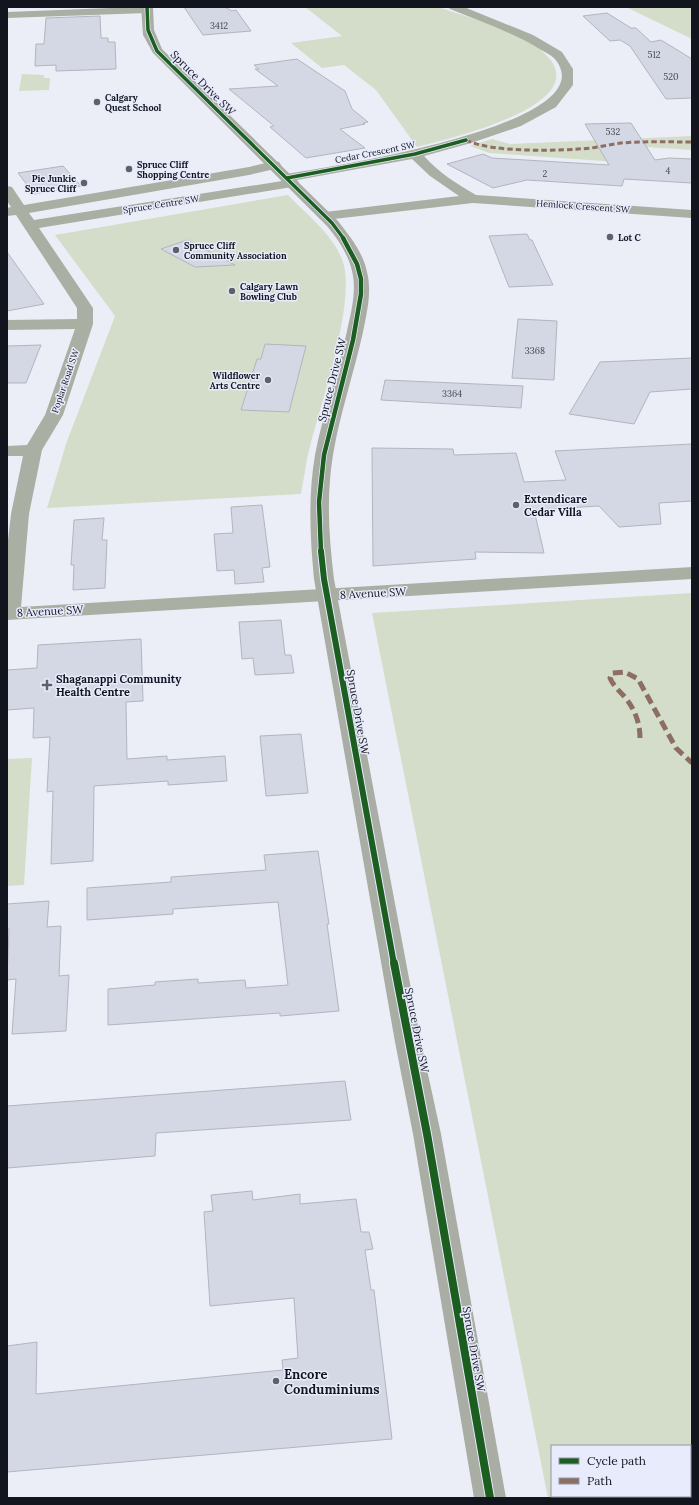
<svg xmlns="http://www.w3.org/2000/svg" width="699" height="1505" font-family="Lora,serif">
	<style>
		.green { fill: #d4ddc9; fill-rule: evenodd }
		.building { fill: #d4d7e4; stroke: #b3b5be }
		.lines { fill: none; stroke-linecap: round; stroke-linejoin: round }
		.street { fill: #aaafa3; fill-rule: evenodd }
		.secondary { fill: #a9ada3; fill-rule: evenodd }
		.quiet-far1 { stroke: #8d6e63; stroke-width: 3; stroke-dasharray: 5.5 3; stroke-linecap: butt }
		.quiet { stroke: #8d6e63; stroke-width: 5; stroke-dasharray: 10 5; stroke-linecap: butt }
		.cycleway-far3-casing { stroke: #e7ebfc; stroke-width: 5 }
		.cycleway-far2-casing { stroke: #e7ebfc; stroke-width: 6 }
		.cycleway-far1-casing { stroke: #e7ebfc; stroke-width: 8 }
		.cycleway-casing { stroke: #e7ebfc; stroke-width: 10 }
		.cycleway-far3 { stroke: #1b5e20; stroke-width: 3.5 }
		.cycleway-far2 { stroke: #1b5e20; stroke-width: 4.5 }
		.cycleway-far1 { stroke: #1b5e20; stroke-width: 6 }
		.cycleway { stroke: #1b5e20; stroke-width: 8 }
		.poi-dot { fill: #5f616a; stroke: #e7ebfc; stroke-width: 1.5 }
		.labels { text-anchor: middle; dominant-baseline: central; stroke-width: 3; stroke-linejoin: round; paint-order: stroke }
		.number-label { font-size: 9px; fill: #454852 }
		.far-poi-label { font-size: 9px; font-weight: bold; fill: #13151e; stroke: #e7ebfc; text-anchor: start }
		.far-street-label { font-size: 9px; fill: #13151e; stroke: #e7ebfc }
		.street-label { font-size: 11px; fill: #13151e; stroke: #e7ebfc }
		.poi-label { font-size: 11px; font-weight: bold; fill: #13151e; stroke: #e7ebfc; text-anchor: start }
		.near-poi-label { font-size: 13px; font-weight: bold; fill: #13151e; stroke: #e7ebfc; text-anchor: start }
	</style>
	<rect width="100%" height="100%" fill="#eceef7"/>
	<!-- green -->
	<path class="green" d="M305 7H438L447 10C479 21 518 30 544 53 601 104 445 140 417 147L376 90 344 65 322 68 291 43 342 36Z
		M626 7H692V39Z
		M22 74 44 75V78H50L49 90 19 91Z
		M692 136V150L630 146 631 163 489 153 470 146 492 139 510 144Z
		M288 195C307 215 334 235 343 262 356 302 321 403 310 446 306 461 304 478 301 494L47 508 66 444 115 316 55 235Z
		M692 593V1498H548L372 613ZM552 1446H690V1496H552Z
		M32 758 24 885 7 886V759Z"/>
	<!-- building -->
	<path class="building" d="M184 7H225L232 11 236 10 251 31 203 35Z
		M607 13 631 28H636L651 42 661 40 692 59V98L666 99 630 46 620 40 610 41 583 16Z
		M100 16 101 38H108V42H115L116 69 56 71V65L35 66 36 44H44L46 18Z
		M297 59 345 91 352 109 368 122 363 123 365 124 340 129 365 148 306 158 270 127 274 126 229 89 278 86 255 69H259L254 65Z
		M631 123 655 160 669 158 692 159V183L624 179 622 186 527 180 493 188 447 164 483 154 492 158 609 165 585 124Z
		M63 166 81 186 34 194 18 173Z
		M527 234 530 240H532L553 285 509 287 489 236Z
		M187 240 235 265 195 267 161 249Z
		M7 252 44 304 7 311Z
		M518 319 557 321 554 380 512 378Z
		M265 344 306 346 289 412 241 410 257 359H261Z
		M41 345 26 383H7V346Z
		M692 358V389L650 392 634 424 569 414 600 362Z
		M385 380 523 386 521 408 381 400Z
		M692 444V501L659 503 661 524 619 527 599 506 534 510 544 553 475 552 476 559 373 566 372 448 453 449 454 455 516 453 524 482 566 480 555 451Z
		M262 505 270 567 262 568 264 582 235 584 234 570 217 571 214 534 233 533 231 507Z
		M104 518 102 540H107L105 588 73 590 74 565H71L74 520Z
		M281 620 285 655H291L294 673 255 675 253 658 242 659 239 622Z
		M141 639 143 701 126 702 127 759 167 756V760L225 756 227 781 168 785V781L94 786 93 861 51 864 53 791 47 792 50 737 33 738 34 708 7 710V670L37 668 38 645Z
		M301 734 308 793 266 796 260 736Z
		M318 851 329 924H327L339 1011 280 1016V1013L108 1025V989L155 985V982L198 979V983L245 980 246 988 288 985 278 902 173 909V914L87 920V888L171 882V877L266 870 264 855Z
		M49 901 47 927 61 926 59 976 69 975 66 1031 12 1034 16 979 7 980 9 929H7V904Z
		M345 1081 351 1120 156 1133 155 1156 7 1168V1106Z
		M252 1191 253 1200 300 1194V1204L356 1199 361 1232H369L373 1249 365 1250 371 1290H374L392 1439 7 1472V1346L37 1342 36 1394 283 1370 282 1360 298 1358 294 1298 210 1306 204 1212 213 1211 211 1195Z"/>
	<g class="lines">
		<!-- street -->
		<path class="street" d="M137 7H148L153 10 147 13 7 18V12Z
			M448 7H464L533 35 562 52 573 69V85L556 107 521 126 471 143 424 156C438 172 457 184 476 195L692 210V218L473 203 325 220 320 219 318 216 320 213 325 212 459 196 430 176 412 159 297 180 299 183 297 186 292 187 39 228 93 308V324L63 415 42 450 29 514 21 607 692 567V579L7 620V549L11 514 23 456H7V446L27 445 45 415 75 329 7 330V320L77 319V308L16 215 7 216V208L11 207 7 201V186L12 187 24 205 249 167 274 161 279 162 281 165 279 168 249 175 29 213 34 220 282 181 280 178 282 175 287 174C321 168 613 125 554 58 551 55 545 52 541 50 513 32 481 22 450 9Z"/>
		<!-- secondary -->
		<path class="secondary" d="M141 7H153L154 30 162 49 337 220C349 235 363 252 367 272 372 292 367 312 363 332 354 373 340 413 333 455 326 497 329 538 334 579L421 1042 441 1134 506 1498H474L413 1134 395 1042 314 579C310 537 308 496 315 455 323 413 338 373 347 331 351 312 357 291 352 271 348 254 338 239 327 226L153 53 143 35Z"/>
		<!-- quiet-far1 -->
		<path class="quiet-far1" d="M466 140C491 153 561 151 591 148 601 147 611 144 621 143 644 141 669 142 692 142"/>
		<!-- quiet -->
		<path class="quiet" d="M640 738C640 722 634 707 623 695 618 690 613 685 610 678L612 673 625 672 638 679 676 748 692 763"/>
		<defs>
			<path id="cycleway-far3" d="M147 7 148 30 157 51 332 223 344 239
				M287 178 415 154 466 140"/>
			<path id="cycleway-far2" d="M321 552 319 502 324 455 353 340 361 294V279L357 264 343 238"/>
			<path id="cycleway-far1" d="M321 551 324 579 394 964"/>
			<path id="cycleway" d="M394 963 427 1134 490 1498"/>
		</defs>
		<!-- cycleway-far3 casing -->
		<use href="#cycleway-far3" class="cycleway-far3-casing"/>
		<!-- cycleway-far2 casing -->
		<use href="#cycleway-far2" class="cycleway-far2-casing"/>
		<!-- cycleway-far1 casing -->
		<use href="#cycleway-far1" class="cycleway-far1-casing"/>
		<!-- cycleway casing -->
		<use href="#cycleway" class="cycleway-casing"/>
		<!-- cycleway-far3 -->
		<use href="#cycleway-far3" class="cycleway-far3"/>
		<!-- cycleway-far2 -->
		<use href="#cycleway-far2" class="cycleway-far2"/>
		<!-- cycleway-far1 -->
		<use href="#cycleway-far1" class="cycleway-far1"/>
		<!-- cycleway -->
		<use href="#cycleway" class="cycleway"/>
	</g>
	<!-- markers -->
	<g class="poi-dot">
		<circle cx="97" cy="102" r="4"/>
		<circle cx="129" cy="169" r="4"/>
		<circle cx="84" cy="183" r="4"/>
		<circle cx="610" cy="237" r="4"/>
		<circle cx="176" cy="250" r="4"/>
		<circle cx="232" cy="291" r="4"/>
		<circle cx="268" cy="380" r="4"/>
		<circle cx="516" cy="505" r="4"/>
		<path d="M45 679h4v4h4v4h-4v4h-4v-4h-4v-4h4z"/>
		<circle cx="276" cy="1381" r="4"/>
	</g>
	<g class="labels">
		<!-- number labels -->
		<g class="number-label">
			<text x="219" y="25">3412</text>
			<text x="654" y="54">512</text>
			<text x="671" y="76">520</text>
			<text x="613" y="131">532</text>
			<text x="668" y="170">4</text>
			<text x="545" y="173">2</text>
			<text x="535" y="350">3368</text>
			<text x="452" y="393">3364</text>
		</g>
		<!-- far-poi labels -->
		<g class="far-poi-label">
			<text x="105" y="97">Calgary<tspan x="105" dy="10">Quest School</tspan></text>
			<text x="137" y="164">Spruce Cliff<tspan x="137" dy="10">Shopping Centre</tspan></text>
			<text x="76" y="178" text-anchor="end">Pie Junkie<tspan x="76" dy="10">Spruce Cliff</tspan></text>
			<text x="618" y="237">Lot C</text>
			<text x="184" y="245">Spruce Cliff<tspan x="184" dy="10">Community Association</tspan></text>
			<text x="240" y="286">Calgary Lawn<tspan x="240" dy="10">Bowling Club</tspan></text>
			<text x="260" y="375" text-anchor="end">Wildflower<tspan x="260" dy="10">Arts Centre</tspan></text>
		</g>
		<!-- far-street labels -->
		<g class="far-street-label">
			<text transform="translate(375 152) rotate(-11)">Cedar Crescent SW</text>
			<text transform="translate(161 204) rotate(-9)">Spruce Centre SW</text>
			<text transform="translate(583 206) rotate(4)">Hemlock Crescent SW</text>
			<text transform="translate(65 381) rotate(-71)">Poplar Road SW</text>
		</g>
		<!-- street labels -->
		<g class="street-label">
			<text transform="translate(203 83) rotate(45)">Spruce Drive SW</text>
			<text transform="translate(332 380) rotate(-76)">Spruce Drive SW</text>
			<text transform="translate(373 593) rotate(-3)">8 Avenue SW</text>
			<text transform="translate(50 611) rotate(-3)">8 Avenue SW</text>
			<text transform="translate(358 712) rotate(80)">Spruce Drive SW</text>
			<text transform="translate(417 1030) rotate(79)">Spruce Drive SW</text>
			<text transform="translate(474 1349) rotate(80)">Spruce Drive SW</text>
		</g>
		<!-- poi labels -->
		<g class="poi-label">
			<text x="524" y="499">Extendicare<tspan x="524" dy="13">Cedar Villa</tspan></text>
			<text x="56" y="679">Shaganappi Community<tspan x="56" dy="13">Health Centre</tspan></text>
		</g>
		<!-- near-poi labels -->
		<g class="near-poi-label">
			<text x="284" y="1374">Encore<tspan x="284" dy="15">Conduminiums</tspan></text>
		</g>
	</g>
	<!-- border -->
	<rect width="699" height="1505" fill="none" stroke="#13151e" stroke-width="16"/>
	<!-- legend -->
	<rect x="551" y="1445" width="140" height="52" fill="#e7ebfc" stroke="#9295a3"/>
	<rect x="559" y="1458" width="20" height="6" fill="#1b5e20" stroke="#9295a3"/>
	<text x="587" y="1465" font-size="12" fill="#13151e">Cycle path</text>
	<rect x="559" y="1478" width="20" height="6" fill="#8d6e63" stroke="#9295a3"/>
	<text x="587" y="1485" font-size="12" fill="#13151e">Path</text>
</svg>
